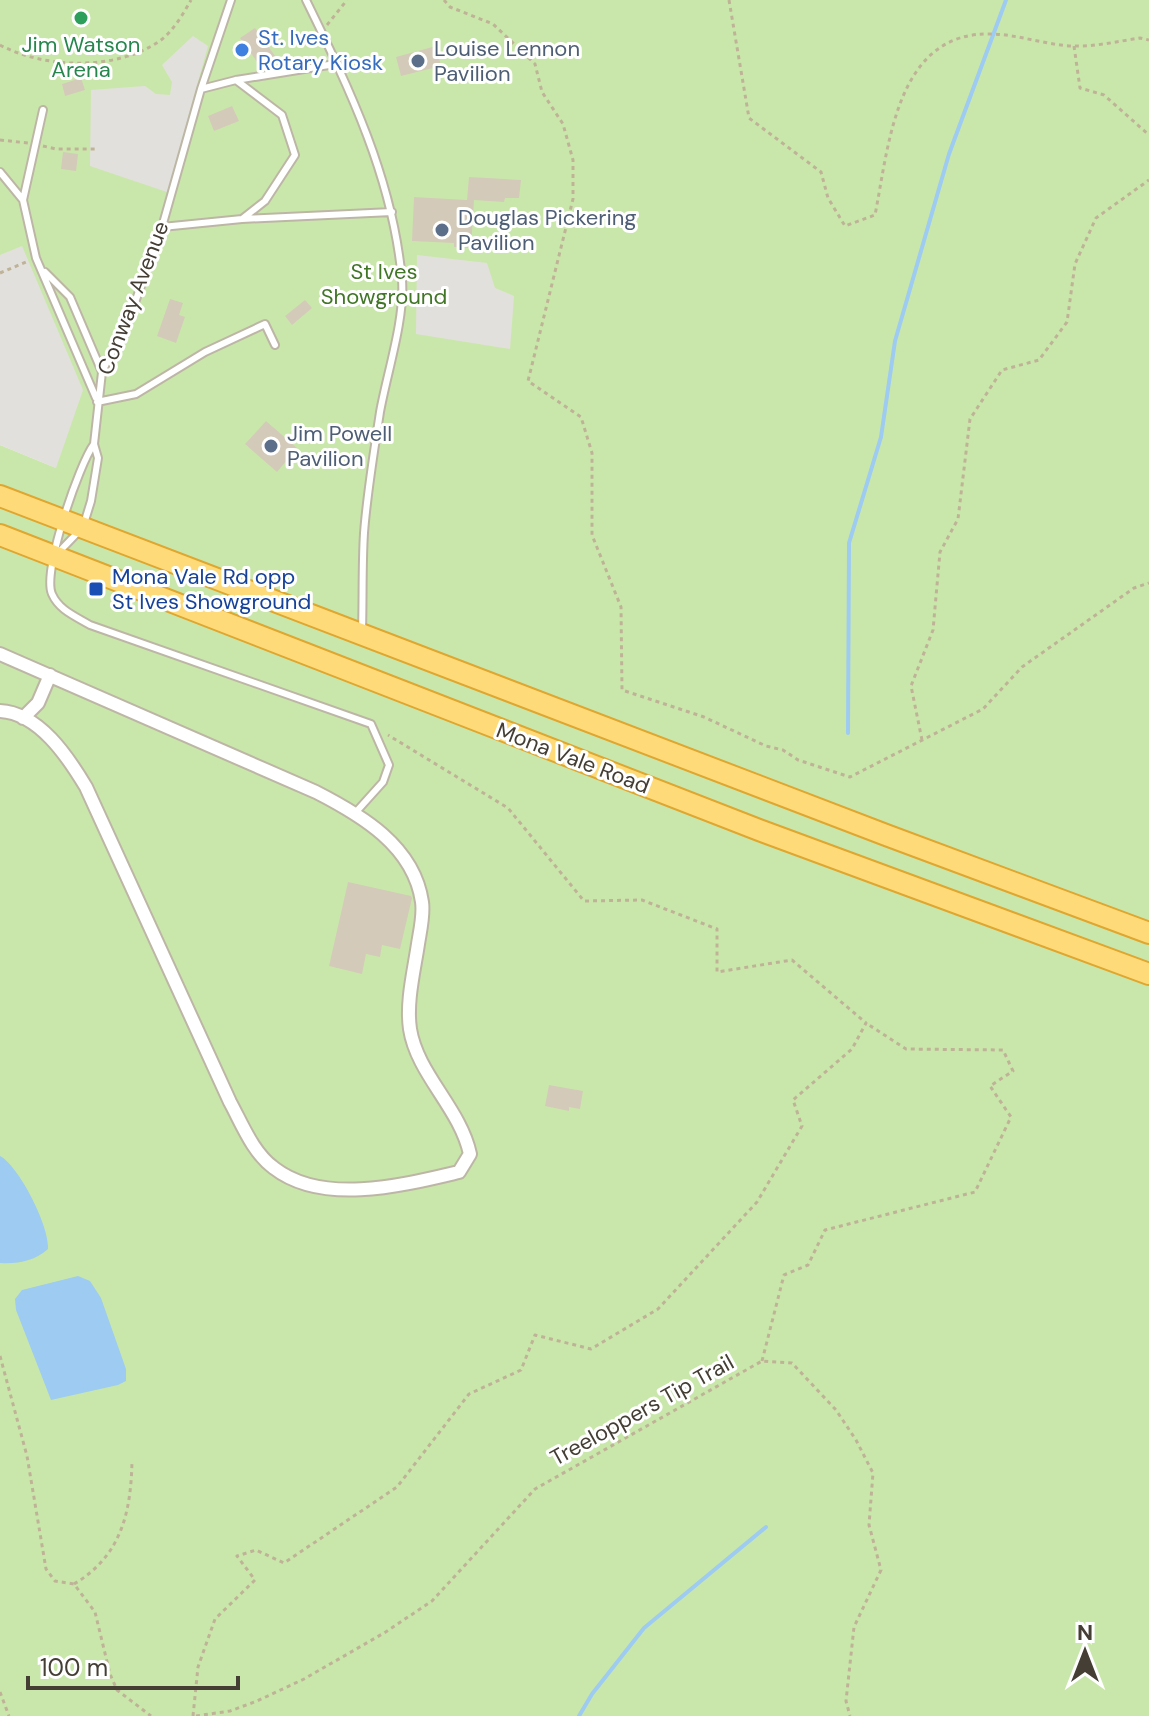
<svg xmlns="http://www.w3.org/2000/svg" width="1149" height="1716" font-family="'DM Sans',sans-serif">
	<style>
		.green { fill: #cae7ab }
		.parking { fill: #e2e0dc }
		.water { fill: #9ecbf1 }
		.lines { fill: none; stroke-linecap: round; stroke-linejoin: round }
		.stream { stroke: #9ecbf1; stroke-width: 4 }
		.building { fill: #d4cab9 }
		.service-casing { stroke: #bdb6a6; stroke-width: 10 }
		.minor-casing { stroke: #bdb6a6; stroke-width: 16 }
		.trunk-casing { stroke: #dfa630; stroke-width: 24 }
		.path { stroke: #bfb397; stroke-width: 3; stroke-dasharray: 4 4; stroke-linecap: butt }
		.service { stroke: #fff; stroke-width: 6 }
		.minor { stroke: #fff; stroke-width: 12 }
		.trunk { stroke: #ffda78; stroke-width: 20 }
		.leisure-dot { fill: #2e9e5b; stroke: #fff; stroke-width: 3 }
		.shop-dot { fill: #3f7fe0; stroke: #fff; stroke-width: 3 }
		.service-dot { fill: #5c6f8a; stroke: #fff; stroke-width: 3 }
		.transit-dot { fill: #1a4fb4; stroke: #fff; stroke-width: 3 }
		.labels { text-anchor: middle; dominant-baseline: central; stroke-width: 6; stroke-linejoin: round; paint-order: stroke }
		.shop-label { font-size: 22px; fill: #366cbe; stroke: #fff; text-anchor: start }
		.leisure-label { font-size: 22px; fill: #27864d; stroke: #fff }
		.service-label { font-size: 22px; fill: #4e5e75; stroke: #fff; text-anchor: start }
		.park-label { font-size: 22px; fill: #417627; stroke: #fff }
		.street-label { font-size: 22px; fill: #443e34; stroke: #fff }
		.transit-label { font-size: 22px; fill: #164399; stroke: #fff; text-anchor: start }
	</style>
	<rect width="100%" height="100%" fill="#f2eee3"/>
	<!-- green -->
	<path class="green" d="M0 0H1149V1716H0V445L56 468 0 439Z"/>
	<!-- parking -->
	<path class="parking" d="M193 36 208 46 167 192 90 166 91 90 145 86 156 94 170 95 172 82 162 65Z
		M22 246 83 390 56 468 0 445V255Z
		M417 255 487 263 495 288 514 296 510 349 416 334Z"/>
	<!-- water -->
	<path class="water" d="M0 1156C19 1166 50 1227 48 1249 34 1261 19 1264 0 1263Z
		M78 1276 90 1281 101 1298 126 1369V1381L118 1385 51 1400 16 1310 15 1299 22 1290Z"/>
	<g class="lines">
		<!-- stream -->
		<path class="stream" d="M848 733 849 543 881 437 895 341 949 154 1006 0
			M579 1716 592 1694 644 1628 766 1527"/>
	</g>
	<!-- building -->
	<path class="building" d="M255 28 278 60 263 70 240 38Z
		M436 46 441 66 401 76 396 57Z
		M81 78 85 90 65 96 62 84Z
		M232 106 239 121 214 131 208 116Z
		M63 152 78 154 76 171 61 169Z
		M469 177 521 180 519 198H505L504 202 474 200 471 248 454 247V243L412 241 414 197 467 200Z
		M170 299 183 303 179 315 185 317 176 343 157 336Z
		M305 300 312 308 292 325 285 316Z
		M266 421 297 448 277 472 245 444Z
		M348 882 411 896 412 898 400 949 382 945 380 957 366 954 362 974 329 966Z
		M549 1085 583 1091 580 1109 569 1107V1111L545 1106Z"/>
	<g class="lines">
		<defs>
			<path id="service" d="M306 0C350 90 393 179 402 280 405 319 387 373 380 412 374 452 367 493 364 533 362 566 363 598 362 631
				M201 89 236 80 335 64
				M0 172 23 200 36 258 96 398
				M23 200 43 110
				M242 219 392 212
				M162 227 242 219 265 201 295 155 282 115 236 80
				M45 272 70 297 102 372
				M97 402 136 394 205 352 265 324 275 345
				M94 444C79 464 42 572 52 594 59 610 75 616 90 625L371 724 389 765 383 782 356 812
				M58 553 83 527 91 501 98 458 94 444 102 372 133 308 162 227 201 89 231 0"/>
			<path id="minor" d="M0 654 316 792C361 815 414 846 422 902 424 915 420 931 418 944 414 971 406 1002 410 1029 417 1074 460 1108 470 1154L459 1172C404 1185 323 1206 274 1168 253 1153 242 1124 230 1102L86 787C68 757 39 713 0 711
				M23 718 38 703 50 675"/>
			<path id="trunk" d="M0 496 886 835 1149 933
				M0 535 759 830 1149 974"/>
		</defs>
		<!-- service casing -->
		<use href="#service" class="service-casing"/>
		<!-- minor casing -->
		<use href="#minor" class="minor-casing"/>
		<!-- trunk casing -->
		<use href="#trunk" class="trunk-casing"/>
		<!-- path -->
		<path class="path" d="M444 0 450 7 493 24 535 64 542 92 563 124 573 160V199L528 381 581 417 592 453V535L621 607 622 690 704 717 766 746 783 750 798 760 850 777 983 709 1022 667 1134 588 1149 583
			M729 0 749 118 821 172 828 198 845 226 875 215C889 145 896 30 993 34 1020 35 1046 45 1073 46 1095 47 1119 41 1140 38L1149 40
			M327 25 347 0
			M0 45C45 69 118 71 161 40 174 30 183 14 191 0
			M1074 46 1080 88 1104 95 1149 135
			M0 140 28 143
			M43 146 56 149H96
			M0 273 26 262
			M922 740 911 686 933 630 940 552 958 519 970 419 1002 370 1039 360 1067 322 1075 264 1096 218 1149 180
			M0 1356 27 1456 46 1569 55 1581 74 1584 95 1612 110 1674 117 1690 151 1716
			M762 1361 784 1275 808 1265 825 1230 975 1192 1011 1117 990 1086 1013 1071 1003 1050 906 1049 866 1023
			M74 1584C121 1556 131 1513 132 1461
			M0 1692 9 1716
			M193 1716 198 1667 215 1619 255 1580 237 1556 256 1550 284 1563 397 1487 469 1394 521 1370 535 1335 591 1349 658 1309 757 1202 802 1126 793 1100 852 1049 866 1023 792 960 717 972V929L642 900 584 901 508 808 388 735
			M196 1716 230 1711 257 1701 304 1679 384 1633 432 1601 535 1489 762 1361 792 1363 836 1410 856 1440 873 1473 869 1525 881 1570 854 1627 846 1701 850 1716"/>
		<!-- service -->
		<use href="#service" class="service"/>
		<!-- minor -->
		<use href="#minor" class="minor"/>
		<!-- trunk -->
		<use href="#trunk" class="trunk"/>
	</g>
	<!-- markers -->
	<circle class="leisure-dot" cx="81" cy="18" r="8"/>
	<circle class="shop-dot" cx="242" cy="50" r="8"/>
	<g class="service-dot">
		<circle cx="418" cy="61" r="8"/>
		<circle cx="442" cy="230" r="8"/>
		<circle cx="271" cy="446" r="8"/>
	</g>
	<rect class="transit-dot" x="88" y="581" width="16" height="16" rx="4"/>
	<g class="labels">
		<!-- shop labels -->
		<g class="shop-label">
			<text x="258" y="37">St. Ives<tspan x="258" dy="25">Rotary Kiosk</tspan></text>
		</g>
		<!-- leisure labels -->
		<g class="leisure-label">
			<text x="81" y="44">Jim Watson<tspan x="81" dy="25">Arena</tspan></text>
		</g>
		<!-- service labels -->
		<g class="service-label">
			<text x="434" y="48">Louise Lennon<tspan x="434" dy="25">Pavilion</tspan></text>
			<text x="458" y="217">Douglas Pickering<tspan x="458" dy="25">Pavilion</tspan></text>
			<text x="287" y="433">Jim Powell<tspan x="287" dy="25">Pavilion</tspan></text>
		</g>
		<!-- park labels -->
		<g class="park-label">
			<text x="384" y="271">St Ives<tspan x="384" dy="25">Showground</tspan></text>
		</g>
		<!-- street labels -->
		<g class="street-label">
			<text transform="translate(133 298) rotate(-69)">Conway Avenue</text>
			<text transform="translate(573 758) rotate(21)">Mona Vale Road</text>
			<text transform="translate(642 1410) rotate(-29)">Treeloppers Tip Trail</text>
		</g>
		<!-- transit labels -->
		<g class="transit-label">
			<text x="112" y="576">Mona Vale Rd opp<tspan x="112" dy="25">St Ives Showground</tspan></text>
		</g>
	</g>
	<!-- north arrow -->
	<g transform="translate(1085 1652)" stroke="#ffffff" stroke-width="6" paint-order="stroke">
	<path d="M0-6L14 30L0 20L-14 30Z" fill="#443e34"/>
	<text y="-12" font-size="22" font-weight="bold" text-anchor="middle" fill="#443e34">N</text>
	</g>
	<!-- scale -->
	<path d="M28 1676v12h210v-12" fill="none" stroke="#443e34" stroke-width="4"/>
	<text x="40" y="1676" font-size="24" fill="#443e34" stroke="#ffffff" stroke-width="6" paint-order="stroke">100 m</text>
</svg>
